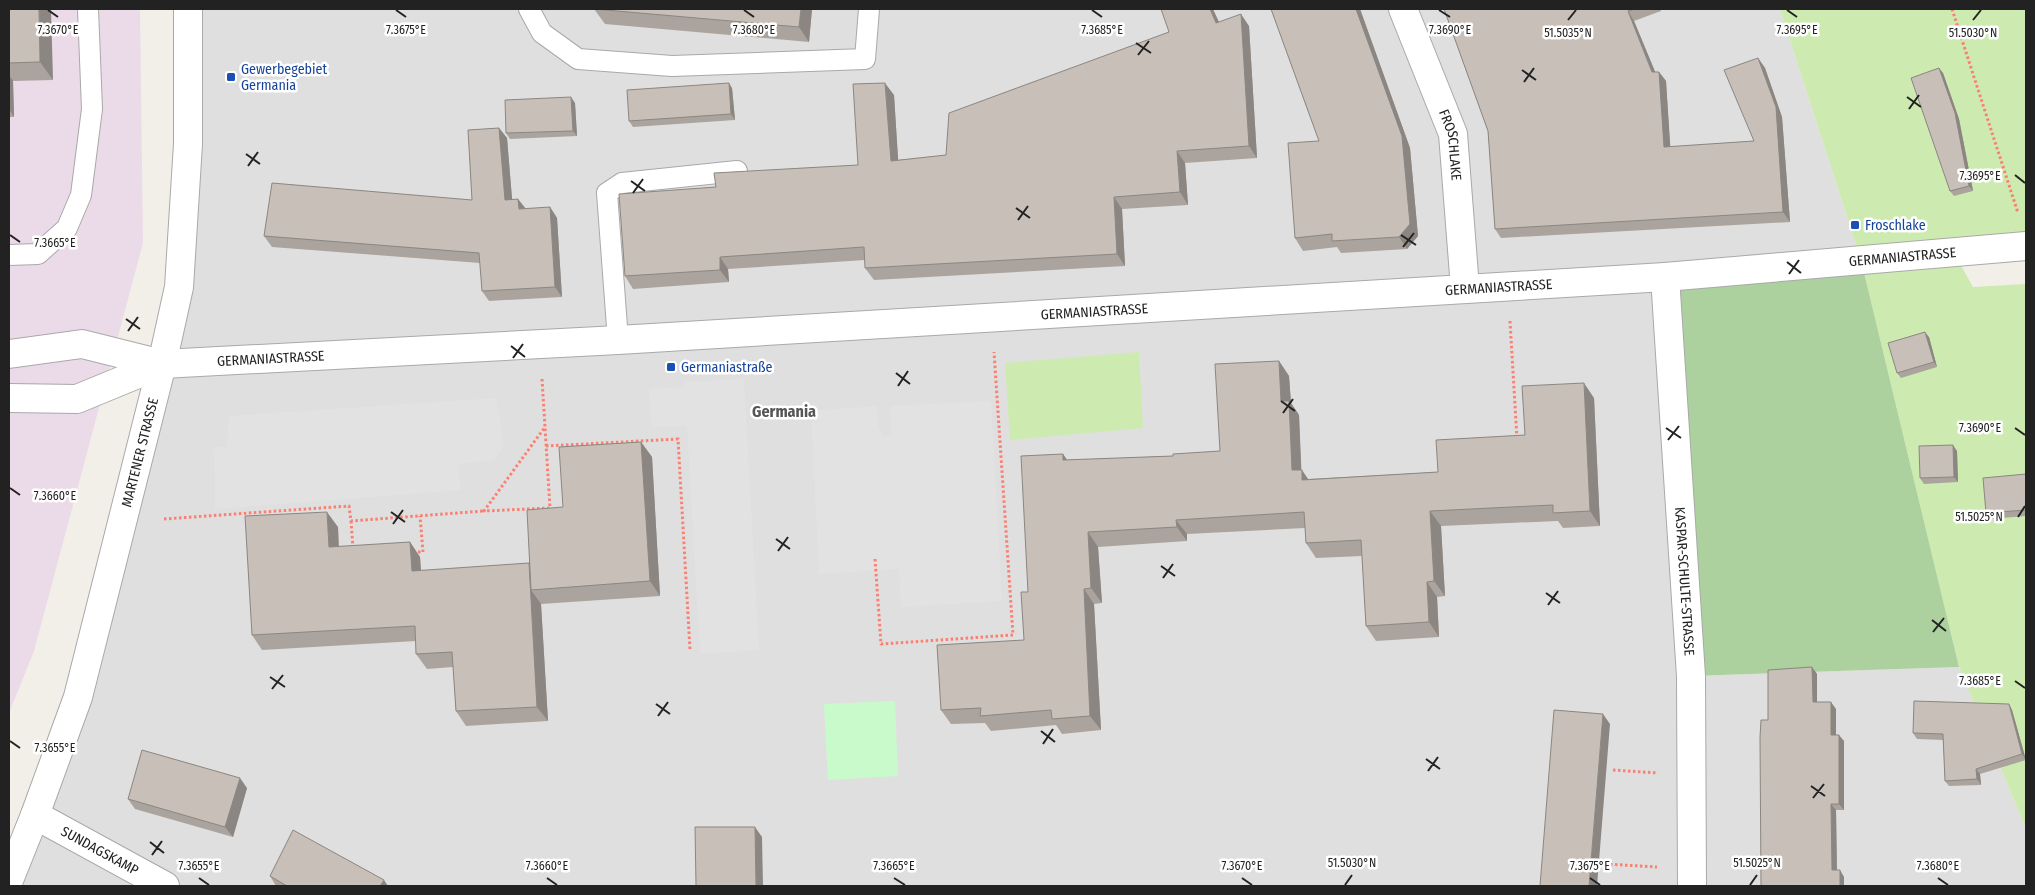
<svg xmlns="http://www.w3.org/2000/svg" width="2035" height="895" font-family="'Fira Sans Condensed',sans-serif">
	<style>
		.residential { fill: #e0dfdf }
		.industrial { fill: #ebdbe8 }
		.grass { fill: #cdebb0 }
		.forest { fill: #add19e }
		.park { fill: #c8facc }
		.parking { fill: #e2e2e2 }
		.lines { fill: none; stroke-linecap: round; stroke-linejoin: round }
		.service-casing { stroke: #a9a9a9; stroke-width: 22 }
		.minor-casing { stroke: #a9a9a9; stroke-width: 30 }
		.tertiary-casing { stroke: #a9a9a9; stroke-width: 30 }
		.path { stroke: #fa8072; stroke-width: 3; stroke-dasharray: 2.5 2.5; stroke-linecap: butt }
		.service { stroke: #fff; stroke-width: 20 }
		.minor { stroke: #fff; stroke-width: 28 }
		.tertiary { stroke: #fff; stroke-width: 28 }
		.wall { fill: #aba49e }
		.shaded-wall { fill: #8b8681 }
		.building { fill: #c7bfb8; stroke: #8b8681 }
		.ticks { fill: none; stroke: #222; stroke-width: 2 }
		.transit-dot { fill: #1a4fb4; stroke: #fff; stroke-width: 2 }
		.labels { text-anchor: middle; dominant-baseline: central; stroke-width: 5; stroke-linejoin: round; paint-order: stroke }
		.transit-label { font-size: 14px; fill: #164399; stroke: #fff; text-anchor: start }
		.street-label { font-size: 14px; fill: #222; stroke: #fff }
		.quarter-label { font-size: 16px; font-weight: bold; fill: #555; stroke: #fff }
		.ticks-label { font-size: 12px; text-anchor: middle; fill: #222; stroke: #fff; stroke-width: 5; stroke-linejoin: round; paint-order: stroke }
	</style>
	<rect width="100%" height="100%" fill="#f2efe9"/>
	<!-- residential -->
	<path class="residential" d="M188 9H1780L1861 260 1691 676 1959 667 2026 829V886H9L162 364Z"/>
	<!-- industrial -->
	<path class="industrial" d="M9 9H140L143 243 34 651 9 713Z"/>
	<!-- grass -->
	<path class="grass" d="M1780 9H2026V246L1954 253 1973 287 2026 284V829L1959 667 1861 260Z
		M1139 352 1143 428 1010 440 1005 363Z"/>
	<!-- forest -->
	<path class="forest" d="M1861 260 1959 667 1691 676 1665 277Z"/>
	<!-- park -->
	<path class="park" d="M895 701 898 776 828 780 824 704Z"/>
	<!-- parking -->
	<path class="parking" d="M744 379 759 650 700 654 687 426 651 427 649 389 685 387V382Z
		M496 398 504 445 494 460 458 464 461 490 215 509 214 447H227L229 416Z
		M991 401 1002 601 901 607 899 569 819 574 811 411 877 406 878 428 884 436 891 435 890 406Z"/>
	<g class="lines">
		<defs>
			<path id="service" d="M529 9 542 33 578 59 672 66 865 59 869 9
				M9 255 38 254 67 228 81 195 92 109 88 9
				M618 340 607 193 622 183 737 171"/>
			<g id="minor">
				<path id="s1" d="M1403 9 1453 134 1465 288"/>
				<path id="s2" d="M1665 277 1691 676 1692 886"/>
				<path id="s3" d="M9 354 82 344 162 364 618 340 1665 277 2026 246"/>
				<path d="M9 398 77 399 162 364"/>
				<path id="s4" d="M35 815 165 886"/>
			</g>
			<g id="tertiary">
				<path id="s5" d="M9 880 35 815 78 697 162 364 179 287 188 144V9"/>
			</g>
		</defs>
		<!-- service casing -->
		<use href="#service" class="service-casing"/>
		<!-- minor casing -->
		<use href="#minor" class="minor-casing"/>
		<!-- tertiary casing -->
		<use href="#tertiary" class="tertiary-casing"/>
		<!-- path -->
		<path class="path" d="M1952 9 2018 213
			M1510 321 1517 439
			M542 379 545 427 484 511 550 508 545 427
			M546 446 678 439 690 650
			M164 519 349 506 351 521 484 511
			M351 521 353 548
			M413 552H423L420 516
			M875 559 881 644 1013 635 994 352
			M1613 770 1658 773
			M1605 864 1657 867"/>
		<!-- service -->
		<use href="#service" class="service"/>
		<!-- minor -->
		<use href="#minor" class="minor"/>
		<!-- tertiary -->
		<use href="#tertiary" class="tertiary"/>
	</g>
	<!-- wall -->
	<path class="wall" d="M9 9 53 80 13 81 14 117H9Z
		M594 9H812L809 42 605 24Z
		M1271 9H1360L1410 148 1418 236 1407 249 1341 253 1337 247 1303 251 1295 238 1319 141Z
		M1444 9H1661V11L1634 21 1655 72H1659L1666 81 1670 147 1754 141 1758 58 1765 68 1782 117 1790 222 1501 238 1495 229 1488 131Z
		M1219 22 1249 26 1257 158 1185 163 1188 205 1122 209 1125 266 874 280 865 268V260L728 269 729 282 633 289 625 276 716 187 858 165 894 95 898 160 946 155 1169 32Z
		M1943 73 1959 119 1973 191 1954 196 1950 191Z
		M732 88 735 120 633 127 629 121Z
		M575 103 577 136 510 139 506 133Z
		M499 128 507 138 512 199H518L525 209 550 207 557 218 562 297 489 301 482 291 480 263 272 247 264 236 472 200Z
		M1929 337 1937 367 1901 378 1897 373Z
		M1279 361 1289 376 1291 403 1299 415 1301 470 1308 479 1438 472 1525 435 1594 398 1600 526 1563 528 1558 521 1441 526 1445 596 1437 597 1439 637 1376 641 1366 626 1362 556 1316 558 1306 543 1305 528 1187 534V541L1098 547 1102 603 1094 604 1101 730 1062 734 1056 725 991 731 985 723 951 724 941 710 1024 640 1028 592 1063 454 1067 460 1173 456 1220 451Z
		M641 442 652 457 660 596 541 604 548 721 466 726 456 711 453 667 427 669 416 654V641L262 650 252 635 338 527 339 547 410 542 420 557 421 571 529 563 563 507Z
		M1957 451 1958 482 1924 484 1920 478Z
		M2026 474V516L1990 519 1986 513Z
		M1812 667 1817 674V702L1836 709V735L1844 741V810H1836L1837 870 1844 877 1761 886 1768 720Z
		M2009 704 2012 710 2026 760 1980 774 1981 785 1949 786 1945 781 1943 740 1917 739 1913 733Z
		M247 788 233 837 135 809 128 799Z
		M270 876 388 886H276Z"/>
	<!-- shaded-wall -->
	<path class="shaded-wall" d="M39 9H51L53 80 40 62Z
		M801 9H812L809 42 799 27Z
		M1210 9H1213L1225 35 1216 23Z
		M1356 9H1360L1410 148 1418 236 1407 249 1399 237Z
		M1628 11 1634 21 1659 81 1652 72Z
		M1241 14 1249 26 1257 158 1249 146Z
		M1758 58 1765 68 1782 117 1790 222 1783 212Z
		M1939 68 1943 73 1959 119 1973 191 1969 186Z
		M1659 72 1666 81 1671 157 1664 147Z
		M9 75 13 81 14 117 9 109Z
		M729 83 732 88 735 120 731 114Z
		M885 83 894 95 899 173 891 161Z
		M571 97 575 103 577 136 573 131Z
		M499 128 507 138 513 210 505 200Z
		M1177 151 1185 163 1188 205 1180 192Z
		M1114 197 1122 209 1125 266 1117 254Z
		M518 199 526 209H519Z
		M550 207 557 218 562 297 555 287Z
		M720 257 728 269 729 282 720 270Z
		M1925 332 1929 337 1937 367 1934 362Z
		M1279 361 1289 376 1291 403 1299 415 1302 485 1292 470 1281 401Z
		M1584 383 1594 398 1600 526 1590 511Z
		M641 442 652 457 660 596 650 581Z
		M1953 445 1957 451 1958 482 1954 477Z
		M1063 454 1073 469 1063 460Z
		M1302 470 1312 485 1302 480Z
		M1430 511 1441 526 1445 596 1434 581Z
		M327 512 338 527 339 562 329 547Z
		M1176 520 1187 534V541L1177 527Z
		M1088 532 1098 547 1102 603 1091 588Z
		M410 542 420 557 422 586 412 571Z
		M529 563 531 590 541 604 548 721 537 707Z
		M1427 582 1437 597 1439 637 1429 622Z
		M1084 589 1094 604 1101 730 1090 716Z
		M1812 667 1817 674V709L1813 702Z
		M1831 702 1836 709V742L1831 735Z
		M2009 704 2012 710 2026 760 2022 754Z
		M1603 714 1610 724 1597 886H1589Z
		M1839 735 1844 741V810L1839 804Z
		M1976 769 1980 774 1981 785 1977 779Z
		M240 778 247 788 233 837 225 827Z
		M1831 804 1836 810 1837 877 1832 870Z
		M755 827 762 837 763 886H756Z
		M1840 870 1844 877V886H1840Z
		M384 880 388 886H380Z"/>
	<!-- building -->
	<path class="building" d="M9 9H39L40 62 9 63Z
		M594 9H801L799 27Z
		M1161 9H1210L1216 23 1241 14 1249 146 1177 151 1180 192 1114 197 1117 254 865 268 864 247 720 257V270L625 276 619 194 716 187 714 173 858 165 853 84 885 83 891 161 946 155 949 113 1169 32Z
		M1271 9H1356L1402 136 1410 224 1399 237 1332 241V234L1295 238 1288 143 1319 141Z
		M1444 9H1635L1628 11 1652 72H1659L1664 147 1754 141 1724 70 1758 58 1776 107 1783 212 1495 229 1488 131Z
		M1939 68 1955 113 1969 186 1950 191 1911 78Z
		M729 83 731 114 629 121 627 90Z
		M571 97 573 131 506 133 505 100Z
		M499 128 505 200 518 199 519 209 550 207 555 287 482 291 479 253 264 236 272 183 472 200 468 130Z
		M1925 332 1934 362 1897 373 1888 343Z
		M1279 361 1281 401H1289L1292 470H1302V480L1438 472 1436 440 1525 435 1522 386 1584 383 1590 511 1553 513V505L1430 511 1434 581 1427 582 1429 622 1366 626 1361 540 1306 543 1304 512 1176 520 1177 527 1088 532 1091 588 1084 589 1090 716 1052 719 1051 710 980 716 981 708 941 710 937 645 1024 640 1021 592H1028L1021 456 1063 454V460L1173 456V454L1220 451 1215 364Z
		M641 442 650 581 531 590 527 510 563 507 559 447Z
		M1953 445 1954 477 1920 478 1919 446Z
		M2026 474V510L1986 513 1983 478Z
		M327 512 329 547 410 542 412 571 529 563 537 707 456 711 452 652 416 654 415 626 252 635 245 516Z
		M1812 667 1813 702H1831V735H1839V804H1831L1832 870H1840V886H1761L1760 737 1761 720H1768V670Z
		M1914 701 2009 704 2022 754 1976 769 1977 779 1945 781 1943 734 1913 733Z
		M1554 710 1603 714 1589 886H1540Z
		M142 750 240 778 225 827 128 799Z
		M695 827H755L756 886H696Z
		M293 830 384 880 380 886H287L270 876Z"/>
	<!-- ticks -->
	<path class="ticks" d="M48 10 58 17M396 10 406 17M744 10 754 17M1092 10 1102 17M1439 10 1450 17M1787 10 1797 17M1568 20 1576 10M1973 20 1981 10M1136 43 1151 53M1138 55 1149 41M1522 70 1536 80M1524 82 1534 68M1907 97 1921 107M1909 109 1919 95M246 154 260 164M248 166 258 152M2015 175 2025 183M631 181 645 191M633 193 643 179M1016 208 1030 218M1018 220 1028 206M10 235 20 242M1401 235 1416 245M1403 247 1414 233M1787 262 1801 273M1789 274 1799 260M126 319 140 329M128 331 138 317M511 346 525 357M513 358 523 344M896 373 910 384M898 386 908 371M1281 401 1295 411M1283 413 1293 399M1666 428 1681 438M2015 428 2025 435M1668 440 1679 426M10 488 20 495M391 512 405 522M2018 517 2025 506M393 524 403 510M776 539 790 549M778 551 788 537M1161 566 1175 576M1163 578 1173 564M1546 593 1560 603M1548 605 1558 591M1932 620 1946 631M1933 632 1944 618M270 677 285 687M2015 681 2025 688M272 689 283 675M656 704 670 714M658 716 668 702M1041 731 1055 742M10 741 20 748M1043 744 1053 729M1426 759 1440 769M1428 771 1438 757M1811 786 1825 796M1813 798 1824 784M150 842 164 853M152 855 162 841M199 878 209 885M547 878 557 885M894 878 905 885M1242 878 1252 885M1590 878 1600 885M1938 878 1948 885M1345 885 1352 875M1750 885 1757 875"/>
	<!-- markers -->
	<g class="transit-dot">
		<rect x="226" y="72" width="10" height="10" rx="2.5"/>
		<rect x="1850" y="220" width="10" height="10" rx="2.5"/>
		<rect x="666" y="362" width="10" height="10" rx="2.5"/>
	</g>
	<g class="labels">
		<!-- transit labels -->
		<g class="transit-label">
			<text x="241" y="69">Gewerbegebiet<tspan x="241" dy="16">Germania</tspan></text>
			<text x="1865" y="225">Froschlake</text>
			<text x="681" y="367">Germaniastraße</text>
		</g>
		<!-- street labels -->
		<g class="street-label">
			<text stroke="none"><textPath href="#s1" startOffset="145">FROSCHLAKE</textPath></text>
			<text stroke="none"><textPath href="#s3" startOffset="1900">GERMANIASTRASSE</textPath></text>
			<text stroke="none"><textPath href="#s3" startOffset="1495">GERMANIASTRASSE</textPath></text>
			<text stroke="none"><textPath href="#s3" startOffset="1090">GERMANIASTRASSE</textPath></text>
			<text stroke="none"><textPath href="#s3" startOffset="265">GERMANIASTRASSE</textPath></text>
			<text stroke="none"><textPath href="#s5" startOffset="448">MARTENER STRASSE</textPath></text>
			<text stroke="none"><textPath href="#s2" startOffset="305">KASPAR-SCHULTE-STRASSE</textPath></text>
			<text stroke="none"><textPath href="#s4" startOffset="74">SUNDAGSKAMP</textPath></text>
		</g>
		<!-- quarter labels -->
		<g class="quarter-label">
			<text x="784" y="411">Germania</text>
		</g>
	</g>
	<g class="ticks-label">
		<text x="58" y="34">7.3670°E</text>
		<text x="406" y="34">7.3675°E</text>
		<text x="754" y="34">7.3680°E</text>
		<text x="1102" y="34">7.3685°E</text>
		<text x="1450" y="34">7.3690°E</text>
		<text x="1797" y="34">7.3695°E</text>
		<text x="1568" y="37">51.5035°N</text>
		<text x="1973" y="37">51.5030°N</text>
		<text x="1980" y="180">7.3695°E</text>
		<text x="55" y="247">7.3665°E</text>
		<text x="1980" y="432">7.3690°E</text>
		<text x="55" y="500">7.3660°E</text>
		<text x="1979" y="521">51.5025°N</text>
		<text x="1980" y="685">7.3685°E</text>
		<text x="55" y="752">7.3655°E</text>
		<text x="1352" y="867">51.5030°N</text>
		<text x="1757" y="867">51.5025°N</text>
		<text x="199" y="870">7.3655°E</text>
		<text x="547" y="870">7.3660°E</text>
		<text x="894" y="870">7.3665°E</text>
		<text x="1242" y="870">7.3670°E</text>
		<text x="1590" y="870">7.3675°E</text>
		<text x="1938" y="870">7.3680°E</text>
	</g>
	<!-- border -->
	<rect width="2035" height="895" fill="none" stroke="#222222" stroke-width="20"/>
</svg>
